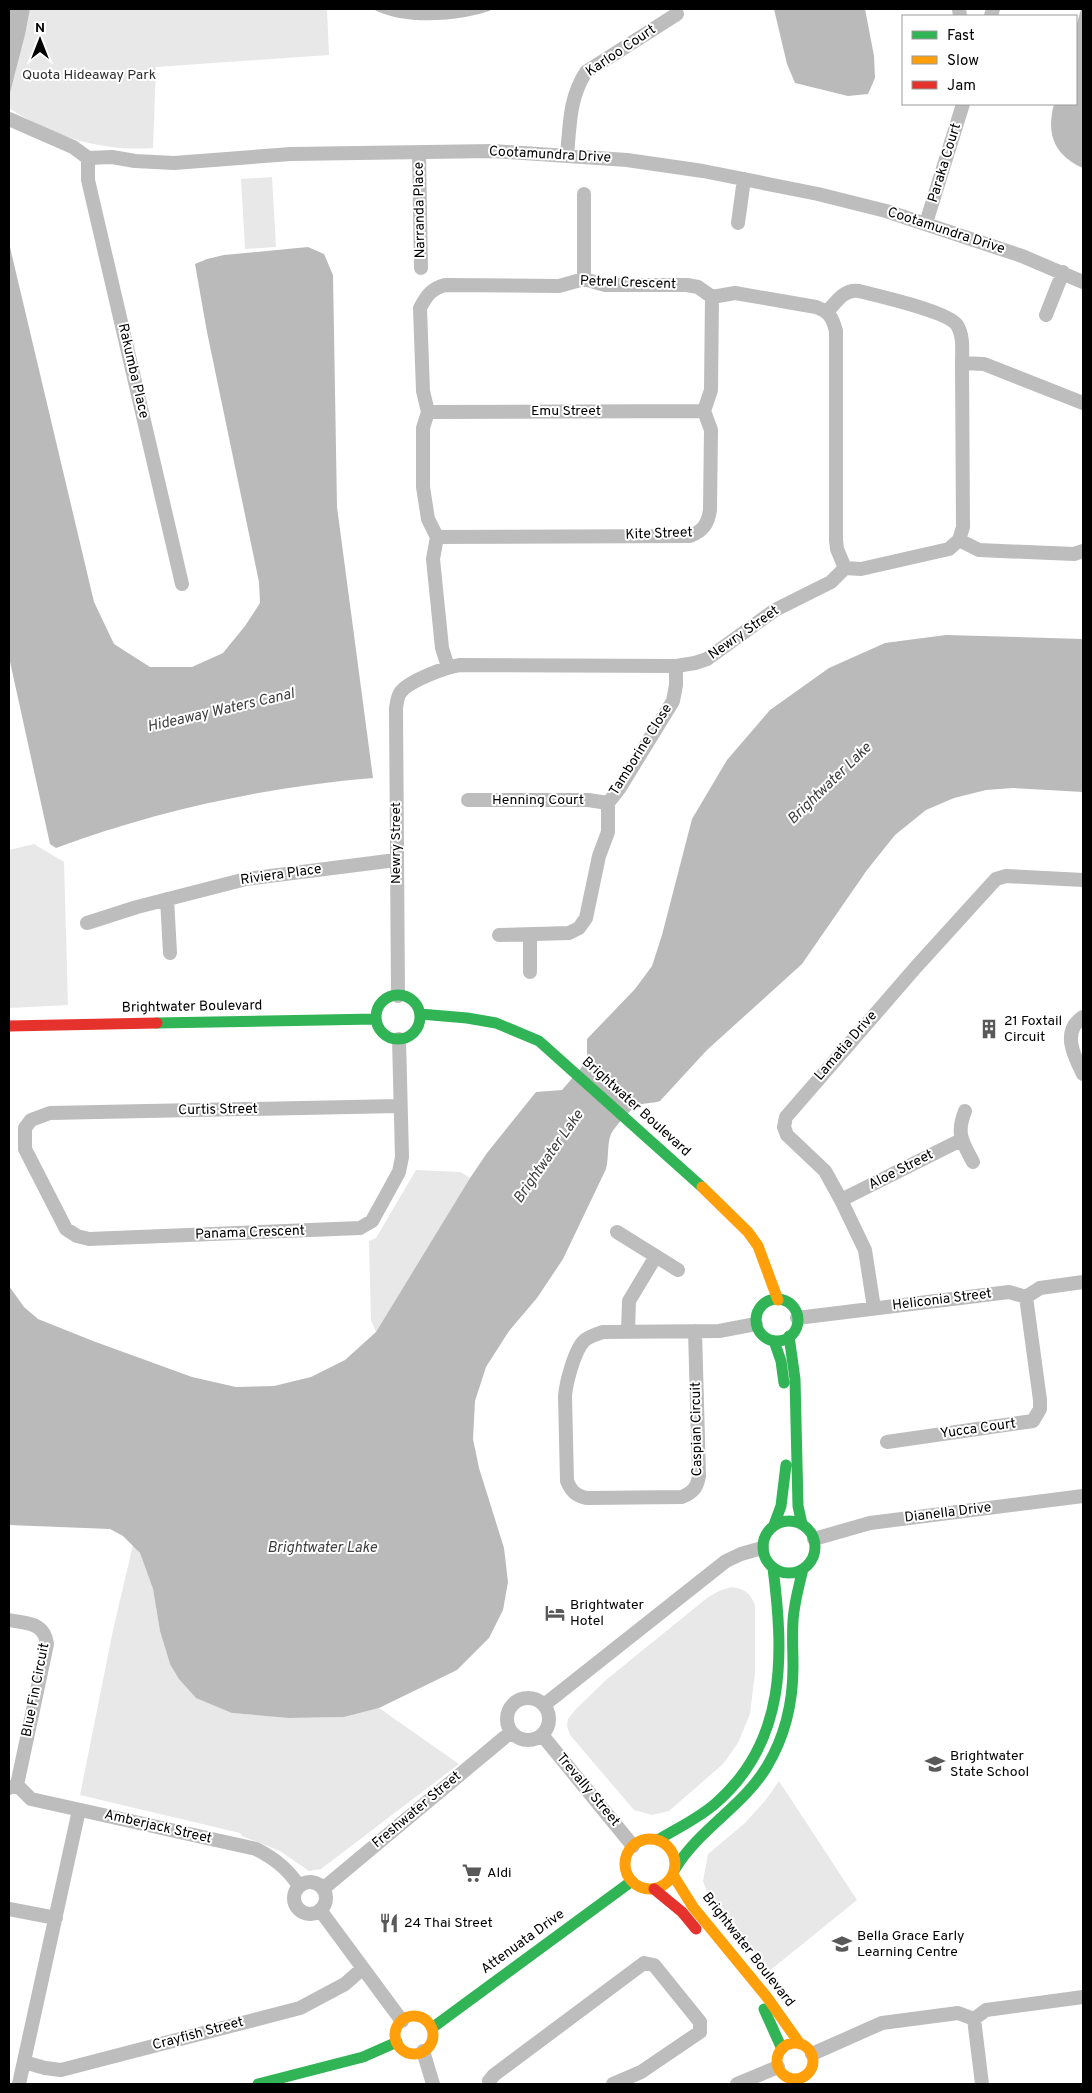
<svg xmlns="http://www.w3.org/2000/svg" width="1092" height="2093" font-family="Overpass,sans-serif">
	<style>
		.green { fill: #e8e8e8 }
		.water { fill: #bababa }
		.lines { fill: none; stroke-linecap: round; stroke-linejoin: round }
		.street { stroke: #bdbdbd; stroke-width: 14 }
		.fast { stroke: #30b455; stroke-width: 11 }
		.slow { stroke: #ff9f0a; stroke-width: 11 }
		.jam { stroke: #e5322d; stroke-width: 11 }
		.labels { text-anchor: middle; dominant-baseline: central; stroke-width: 4; stroke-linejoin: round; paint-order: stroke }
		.street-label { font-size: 14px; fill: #000; stroke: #fff }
		.park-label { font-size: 14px; fill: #2d2d2d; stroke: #fff }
		.poi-label { font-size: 14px; fill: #000; stroke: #fff; text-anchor: start }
		.water-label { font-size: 15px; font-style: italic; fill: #3e3e3e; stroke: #fff }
	</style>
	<rect width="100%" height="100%" fill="#fff"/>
	<!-- green -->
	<path class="green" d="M30 9H327L329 55 156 67 153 148C101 152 52 136 9 108V97L25 35Z
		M272 177 276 247 245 249 241 179Z
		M34 844 64 862 68 1005 9 1008V850Z
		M416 1170 461 1172 470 1178 376 1332 371 1320 369 1241 376 1238Z
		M133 1545 140 1553 153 1589 160 1631 170 1664 232 1713 289 1718 344 1717 379 1708 459 1764 321 1869 309 1871 280 1851 242 1836 240 1833 80 1795 113 1630Z
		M731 1587C744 1589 750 1592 755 1605V1673L750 1714 738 1743 723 1764 669 1811 652 1815 634 1810 570 1735 567 1726 568 1719 576 1709 606 1680 707 1598 719 1591Z
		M779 1781 857 1900 768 1972 710 1900 703 1881 708 1854 745 1823 765 1801Z"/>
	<!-- water -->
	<path class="water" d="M9 9H30L25 35 9 97Z
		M373 9H494C463 22 402 26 373 9Z
		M774 9H865L874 56 875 78 868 94 848 96 795 83 787 64Z
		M1081 9H1083V168C1054 155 1046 134 1054 104H1076V27Z
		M9 243 94 602 114 644 150 667H192L223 653 245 626 260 603 259 582 207 332 195 264 207 259 224 255 308 247 324 254 333 275 337 507 373 778C265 787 158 810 56 848L50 844 9 657Z
		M946 635 1083 639V792L1013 788 986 790 954 798 926 810 895 835 867 870 802 964 707 1050 660 1101C652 1104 644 1102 637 1106 631 1108 614 1128 611 1134 607 1143 609 1158 606 1169L563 1259 537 1298 509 1331 486 1367 475 1401 473 1439 479 1468 504 1548 508 1582 503 1610 489 1638 457 1670 379 1708 344 1717 289 1718 232 1713 196 1698 179 1679 170 1664 160 1631 153 1589 140 1553 123 1536 110 1529 9 1525V1286L24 1307 38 1319 93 1341 192 1377 236 1387 274 1386 311 1377 345 1360 376 1332 470 1178 487 1153 536 1092 562 1090 587 1061V1039L635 989 652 966 662 935 692 819 727 760 770 710 829 668 885 643Z"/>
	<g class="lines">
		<!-- street -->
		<path class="street" d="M959 9 960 16
			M991 16 993 9
			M9 119 73 147 88 158 112 157 135 161 174 163 291 154 493 151 627 160 703 171 818 194 886 211 1022 256 1083 282
			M419 153 421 268
			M567 155C570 125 569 98 586 72L677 14
			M88 158V180L182 584
			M738 223 744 179
			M926 223 963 104
			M584 279V194
			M1046 315 1063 272
			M962 363 984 364 1083 403
			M428 412 704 411
			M437 537 690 536C703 531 708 524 710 510L711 430 704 411 711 390 712 297
			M959 540 979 550 1074 554 1083 551
			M448 667 442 648 433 559 437 537 428 519 423 487V428L428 412 423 391 420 308C427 295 431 289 445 285L559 286 584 279 605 285H687L698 287 712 297 735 293 816 307C829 312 832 316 836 331V540L837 549 845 568
			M468 800H588L608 803
			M167 899 170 953
			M87 923 137 907 246 879 396 860
			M499 935 569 933 579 928 586 918 599 856 608 832V803L619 789 673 701 676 685V666
			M530 972V935
			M398 996 396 708C397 703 397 698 400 693 408 681 446 667 460 665L676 666 695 663 707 659 775 610 831 582 845 568 861 569 949 549 959 540 963 527 962 363C962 351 964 336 957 325 947 311 878 296 859 291 844 289 837 301 827 312
			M1083 1017C1061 1031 1074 1056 1083 1074
			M399 1039 402 1157 399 1172 372 1221 360 1228 89 1239 77 1236 66 1229 25 1149V1128L31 1120 50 1113 399 1106
			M965 1111C956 1134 962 1141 973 1162
			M841 1200 961 1140
			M617 1232 678 1270
			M874 1308 865 1250 841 1200 825 1171 787 1135 784 1127 786 1117 916 967 996 879 1006 876 1083 880
			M797 1318 1009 1292 1026 1297 1040 1288 1083 1282
			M695 1331 699 1476C697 1488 693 1492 682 1497L587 1498C576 1496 571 1491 567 1481L565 1396C566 1383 575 1348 585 1340 590 1336 597 1334 603 1332L719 1331 756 1324
			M628 1332 629 1301 656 1256
			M887 1442 1033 1421 1040 1409V1400L1026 1297
			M814 1539 870 1523 1083 1496
			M9 1620C28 1624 44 1622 47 1644L17 1785
			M507 1719a21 21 0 1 1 42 0a21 21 0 1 1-42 0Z
			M544 1705 726 1561 741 1554 762 1548
			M542 1735 633 1846
			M9 1788 17 1785 31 1799 256 1849C275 1859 287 1868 299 1886
			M294 1898a16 16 0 1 1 32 0a16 16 0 1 1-32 0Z
			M324 1888 511 1732
			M9 1909 56 1918
			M320 1910 402 2021
			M974 2019 982 2084
			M423 2051 433 2084
			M812 2054 882 2023 958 2013 974 2019 986 2010 1083 1997
			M24 2062 45 2068 61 2070 300 2008 345 1984 363 1968
			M19 2084 79 1810
			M490 2084 489 2081 494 2075 644 1963 654 1965 700 2022V2032L641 2072 613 2084
			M737 2084 778 2067"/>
		<!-- fast -->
		<path class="fast" d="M376 1017a22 22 0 1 1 44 0a22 22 0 1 1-44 0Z
			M420 1014 467 1018 496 1023 539 1041 702 1187
			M157 1023 376 1019
			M756 1320a21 21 0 1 1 42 0a21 21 0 1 1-42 0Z
			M789 1336 795 1379 798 1506 802 1524
			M774 1341 781 1361 784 1383
			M763 1547a26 26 0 1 1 52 0a26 26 0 1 1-52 0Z
			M774 1525 781 1506 786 1465
			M658 1840C677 1828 698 1819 716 1803 787 1741 784 1655 773 1568
			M675 1869C699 1829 742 1807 766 1768 785 1737 793 1702 793 1667 793 1651 792 1636 793 1621 794 1603 799 1586 803 1569
			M764 2009 782 2049
			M432 2028 632 1881
			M258 2084 363 2057 397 2042"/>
		<!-- slow -->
		<path class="slow" d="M702 1187 748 1232 758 1246 778 1300
			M625 1864a25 25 0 1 1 50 0a25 25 0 1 1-50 0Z
			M673 1875 693 1907 766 1996 800 2044
			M395 2035a19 19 0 1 1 38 0a19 19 0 1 1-38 0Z
			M777 2061a18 18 0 1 1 36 0a18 18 0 1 1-36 0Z"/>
		<!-- jam -->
		<path class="jam" d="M9 1026 157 1023
			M654 1889 682 1912 696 1929"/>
	</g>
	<!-- icons -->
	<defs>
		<symbol id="building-bare" viewBox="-9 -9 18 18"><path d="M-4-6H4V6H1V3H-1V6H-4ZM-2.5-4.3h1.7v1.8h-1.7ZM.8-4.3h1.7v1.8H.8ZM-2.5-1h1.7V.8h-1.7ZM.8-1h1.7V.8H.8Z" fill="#595959" stroke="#fff" stroke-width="2.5" paint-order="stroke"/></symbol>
		<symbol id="hotel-bare" viewBox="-9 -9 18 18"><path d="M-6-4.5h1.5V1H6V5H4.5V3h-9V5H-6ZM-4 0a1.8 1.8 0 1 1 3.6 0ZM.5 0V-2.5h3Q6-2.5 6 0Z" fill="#595959" stroke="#fff" stroke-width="2.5" paint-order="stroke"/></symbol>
		<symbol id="school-bare" viewBox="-9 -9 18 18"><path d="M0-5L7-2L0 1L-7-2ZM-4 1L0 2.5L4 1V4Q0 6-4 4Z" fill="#595959" stroke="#fff" stroke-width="2.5" paint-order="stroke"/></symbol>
		<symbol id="supermarket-bare" viewBox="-9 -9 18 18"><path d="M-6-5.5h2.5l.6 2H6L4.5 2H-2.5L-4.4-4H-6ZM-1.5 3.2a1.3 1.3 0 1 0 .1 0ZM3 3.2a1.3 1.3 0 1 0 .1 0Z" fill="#595959" stroke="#fff" stroke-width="2.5" paint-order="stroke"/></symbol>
		<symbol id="restaurant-bare" viewBox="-9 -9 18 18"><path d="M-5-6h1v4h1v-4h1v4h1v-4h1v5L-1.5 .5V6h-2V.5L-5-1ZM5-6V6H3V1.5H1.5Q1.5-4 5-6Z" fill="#595959" stroke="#fff" stroke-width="2.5" paint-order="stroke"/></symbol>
	</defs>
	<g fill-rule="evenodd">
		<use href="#building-bare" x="975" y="1015" width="28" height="28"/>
		<use href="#hotel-bare" x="541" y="1599" width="28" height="28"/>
		<use href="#school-bare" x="921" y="1750" width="28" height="28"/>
		<use href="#supermarket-bare" x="458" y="1859" width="28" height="28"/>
		<use href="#restaurant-bare" x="375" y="1909" width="28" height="28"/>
		<use href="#school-bare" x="828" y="1930" width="28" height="28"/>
	</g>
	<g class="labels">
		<!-- street labels -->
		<g class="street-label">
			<text transform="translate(621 51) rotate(-34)">Karloo Court</text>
			<text transform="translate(550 155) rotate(3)">Cootamundra Drive</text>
			<text transform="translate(945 163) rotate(-73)">Paraka Court</text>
			<text transform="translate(420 210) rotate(-91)">Narranda Place</text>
			<text transform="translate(946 231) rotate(18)">Cootamundra Drive</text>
			<text transform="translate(628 283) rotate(2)">Petrel Crescent</text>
			<text transform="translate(133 371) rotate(77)">Rakumba Place</text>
			<text x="566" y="411">Emu Street</text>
			<text transform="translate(659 534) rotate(-2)">Kite Street</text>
			<text transform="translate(744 633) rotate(-35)">Newry Street</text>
			<text transform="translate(641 750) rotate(-58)">Tamborine Close</text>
			<text x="538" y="800">Henning Court</text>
			<text transform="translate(396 843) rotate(-90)">Newry Street</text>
			<text transform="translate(281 875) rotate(-8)">Riviera Place</text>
			<text transform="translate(192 1007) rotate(-1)">Brightwater Boulevard</text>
			<text transform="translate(846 1046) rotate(-49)">Lamatia Drive</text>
			<text transform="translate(636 1107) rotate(42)">Brightwater Boulevard</text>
			<text transform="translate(218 1110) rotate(-1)">Curtis Street</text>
			<text transform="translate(901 1170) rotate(-27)">Aloe Street</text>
			<text transform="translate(250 1233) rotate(-2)">Panama Crescent</text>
			<text transform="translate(942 1300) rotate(-7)">Heliconia Street</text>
			<text transform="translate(697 1429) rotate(-91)">Caspian Circuit</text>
			<text transform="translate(978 1429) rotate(-8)">Yucca Court</text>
			<text transform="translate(948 1513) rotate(-7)">Dianella Drive</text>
			<text transform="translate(36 1690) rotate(-79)">Blue Fin Circuit</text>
			<text transform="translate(588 1790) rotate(50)">Trevally Street</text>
			<text transform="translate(417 1810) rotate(-40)">Freshwater Street</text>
			<text transform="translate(158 1827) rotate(13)">Amberjack Street</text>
			<text transform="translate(523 1942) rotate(-36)">Attenuata Drive</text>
			<text transform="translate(748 1950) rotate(52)">Brightwater Boulevard</text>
			<text transform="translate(198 2034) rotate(-15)">Crayfish Street</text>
		</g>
		<!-- park labels -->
		<g class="park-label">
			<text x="89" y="75">Quota Hideaway Park</text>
		</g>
		<!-- poi labels -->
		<g class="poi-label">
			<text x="1004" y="1021">21 Foxtail<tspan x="1004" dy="16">Circuit</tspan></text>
			<text x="570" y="1605">Brightwater<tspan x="570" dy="16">Hotel</tspan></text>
			<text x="950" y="1756">Brightwater<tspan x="950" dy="16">State School</tspan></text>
			<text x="487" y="1873">Aldi</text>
			<text x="404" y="1923">24 Thai Street</text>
			<text x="857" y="1936">Bella Grace Early<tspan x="857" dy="16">Learning Centre</tspan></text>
		</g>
		<!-- water labels -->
		<g class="water-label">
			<text transform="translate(221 711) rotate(-13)">Hideaway Waters Canal</text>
			<text transform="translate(830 784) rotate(-44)">Brightwater Lake</text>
			<text transform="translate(549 1157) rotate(-55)">Brightwater Lake</text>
			<text x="322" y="1548">Brightwater Lake</text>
		</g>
	</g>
	<!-- border -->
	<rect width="1092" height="2093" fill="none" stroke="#000000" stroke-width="20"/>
	<!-- legend -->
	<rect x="902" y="15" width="175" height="90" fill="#ffffff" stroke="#999999"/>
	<rect x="912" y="31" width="25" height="8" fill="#30b455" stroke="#999999"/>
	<text x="947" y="40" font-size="15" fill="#000000">Fast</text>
	<rect x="912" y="56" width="25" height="8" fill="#ff9f0a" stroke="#999999"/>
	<text x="947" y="65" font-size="15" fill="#000000">Slow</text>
	<rect x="912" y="81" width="25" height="8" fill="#e5322d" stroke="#999999"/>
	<text x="947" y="90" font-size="15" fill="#000000">Jam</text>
	<!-- north arrow -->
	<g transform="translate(40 40)" stroke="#ffffff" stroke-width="4" paint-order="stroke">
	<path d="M0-4L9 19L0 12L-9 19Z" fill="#000000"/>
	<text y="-8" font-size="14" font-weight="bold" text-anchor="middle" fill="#000000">N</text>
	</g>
</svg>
